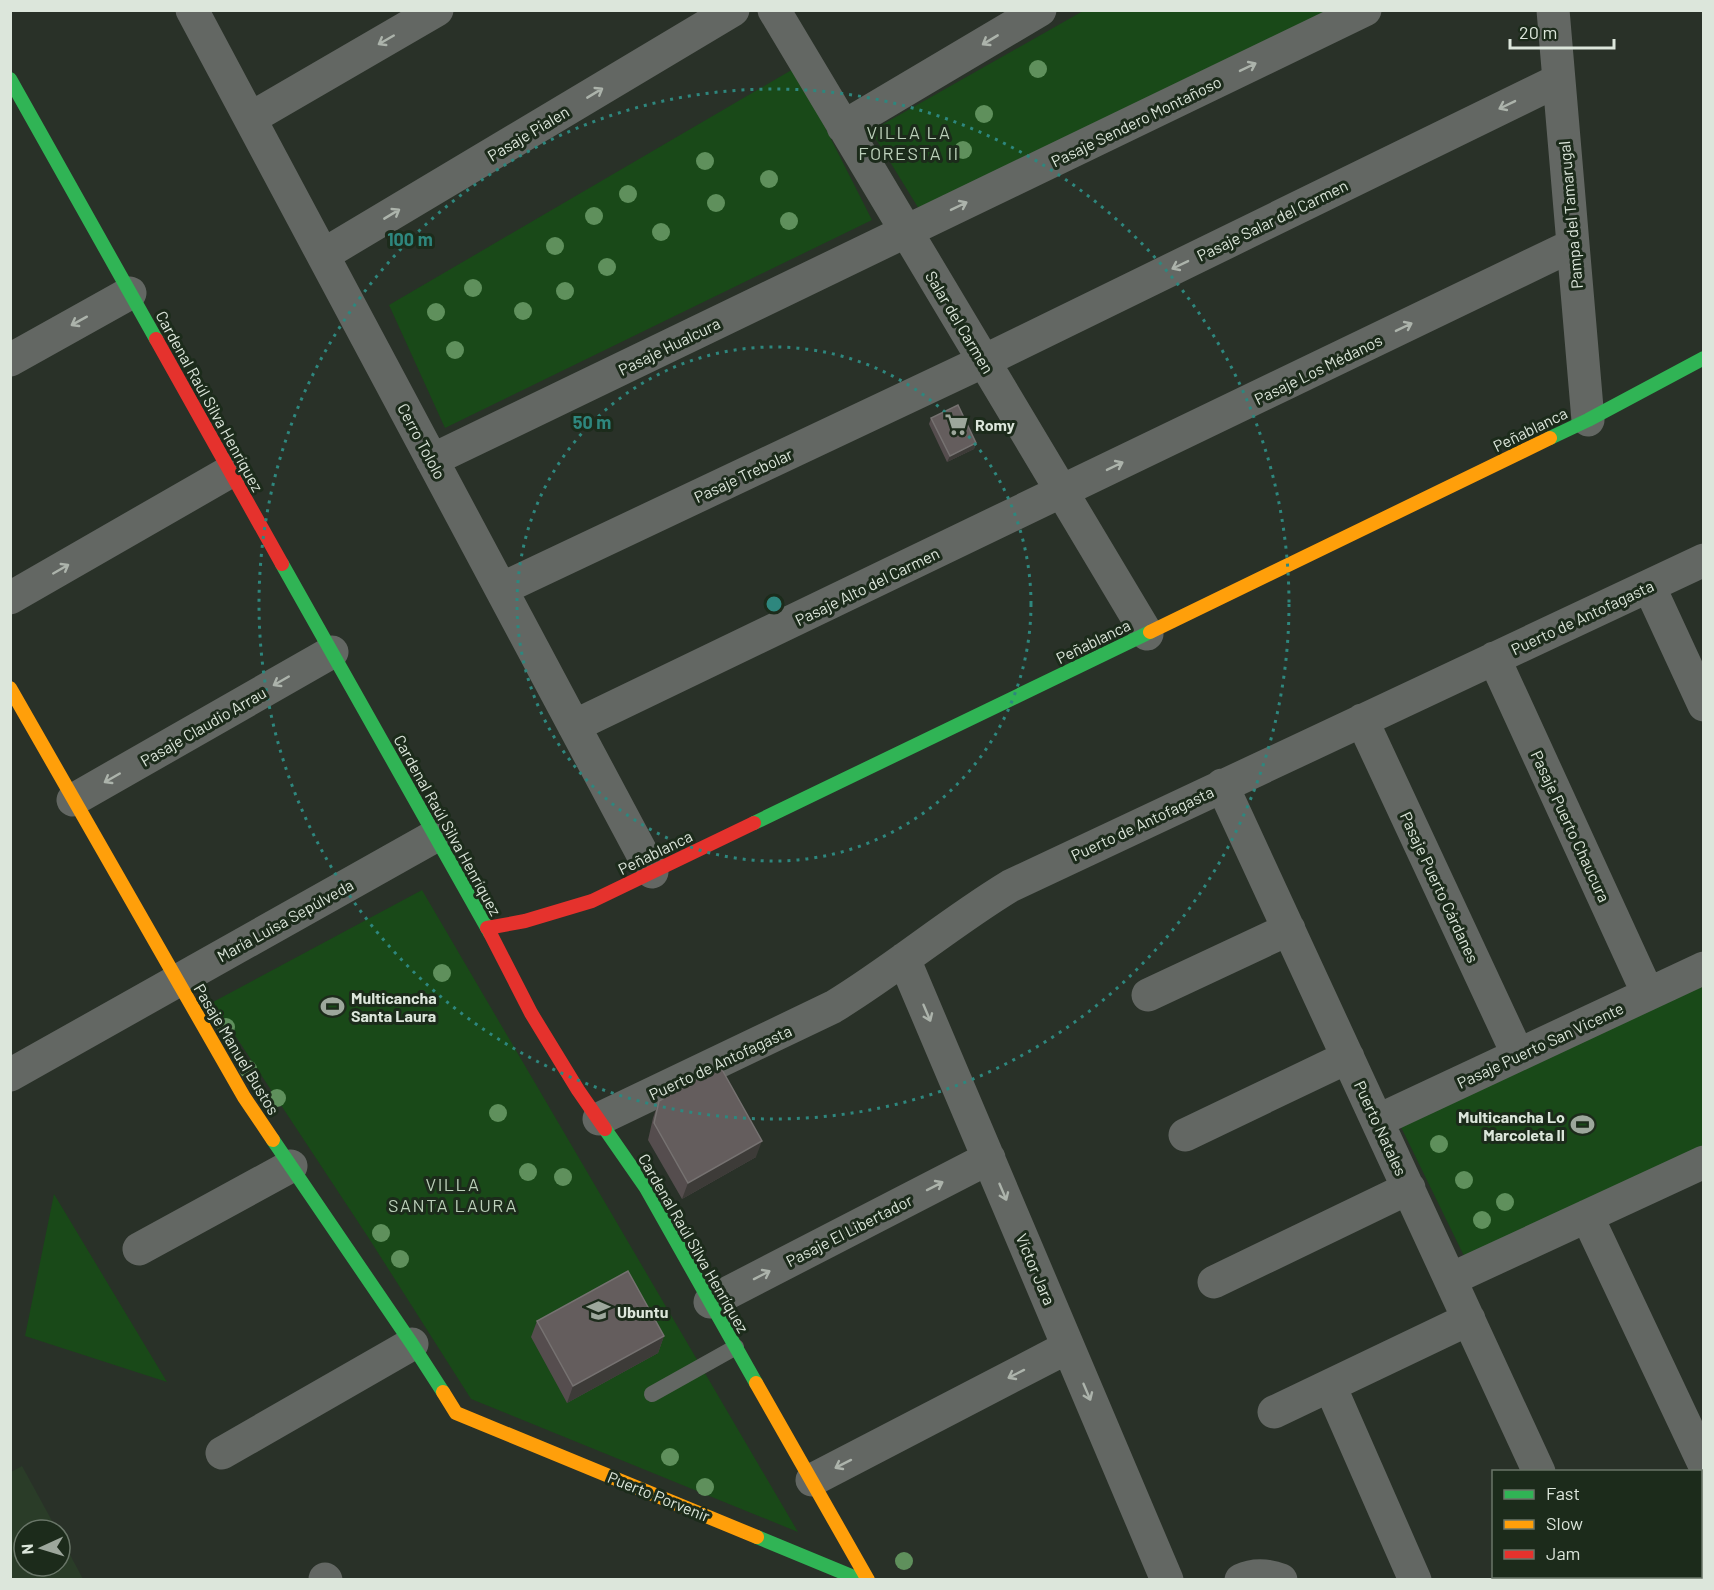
<svg xmlns="http://www.w3.org/2000/svg" width="1714" height="1590" font-family="Barlow,sans-serif">
	<style>
		.built { fill: #2a3c28 }
		.green { fill: #194918 }
		.lines { fill: none; stroke-linecap: round; stroke-linejoin: round }
		.lane { stroke: #636763; stroke-width: 16 }
		.street { stroke: #636763; stroke-width: 33 }
		.fast { stroke: #30b455; stroke-width: 14 }
		.slow { stroke: #ff9f0a; stroke-width: 14 }
		.jam { stroke: #e5322d; stroke-width: 14 }
		.tree { fill: #5f905c }
		.wall { fill: #554d4e }
		.shaded-wall { fill: #3d3b38 }
		.building { fill: #645d5d; stroke: #767271; stroke-width: 1.5 }
		.oneway { stroke: #acb3ab }
		.ring { fill: none; stroke: #2e877e; stroke-width: 3; stroke-dasharray: 3 6 }
		.labels { text-anchor: middle; dominant-baseline: central; stroke-width: 6; stroke-linejoin: round; paint-order: stroke }
		.street-label { font-size: 16px; fill: #dce6db; stroke: #1c2b1b }
		.poi-label { font-size: 16px; font-weight: bold; fill: #dce6db; stroke: #1c2b1b; text-anchor: start }
		.neighbourhood-label { font-size: 18px; letter-spacing: 1.5px; fill: #bcd0ba; stroke: #1c2b1b }
		.centre { fill: #2e877e; stroke: #1c2b1b; stroke-width: 3 }
		.ring-label { font-size: 18px; text-anchor: middle; font-weight: bold; fill: #2e877e; stroke: #1c2b1b; stroke-width: 6; stroke-linejoin: round; paint-order: stroke }
	</style>
	<rect width="100%" height="100%" fill="#293128"/>
	<!-- built -->
	<path class="built" d="M22 1466 57 1530H24V1566H60V1536L83 1579H11V1472Z"/>
	<!-- green -->
	<path class="green" d="M1083 11H1331L919 209 871 131Z
		M795 68 872 220 445 428 389 305Z
		M422 890 798 1532 471 1399 368 1237 213 1002Z
		M1703 984V1147L1465 1258 1400 1125Z
		M54 1194 167 1382 25 1336Z"/>
	<g class="lines">
		<!-- lane -->
		<path class="lane" d="M652 1394 736 1347"/>
		<!-- street -->
		<path class="street" d="M192 10 652 872
			M774 10 1147 634
			M1553 10 1588 420
			M251 118 437 10
			M843 127 1040 10
			M323 255 733 10
			M10 360 130 293
			M432 460 1365 10
			M1649 586 1704 705
			M501 589 984 361 1559 80
			M10 598 231 471
			M1494 658 1648 994
			M1362 720 1518 1055
			M574 726 1573 245
			M1222 785 1539 1472
			M73 800 332 652
			M904 959 1167 1580
			M1148 995 1289 929
			M10 1075 435 836
			M599 1119 833 1007C894 970 949 923 1010 886L1704 560
			M1377 1121 1704 968
			M1185 1135 1348 1057
			M1587 1216 1704 1464
			M139 1249 291 1166
			M1451 1279 1704 1162
			M1214 1282 1409 1188
			M710 1302 989 1158
			M1330 1386 1415 1580
			M1274 1412 1469 1319
			M222 1453 412 1344
			M812 1480 1068 1347
			M1588 1576 1589 1580
			M325 1579 326 1580
			M1241 1580C1254 1574 1268 1575 1281 1580
			M1678 1580 1685 1576"/>
		<!-- fast -->
		<path class="fast" d="M10 79 156 339
			M1550 438 1588 420 1704 358
			M282 564 490 933
			M754 823 1150 632
			M605 1129 646 1188 756 1383
			M273 1140 412 1344 443 1392
			M757 1537 861 1580"/>
		<!-- slow -->
		<path class="slow" d="M1150 632 1550 438
			M10 688 244 1097 273 1140
			M756 1383 868 1580
			M443 1392 456 1413 757 1537"/>
		<!-- jam -->
		<path class="jam" d="M156 339 282 564
			M487 928 525 921 592 901 754 823
			M490 933 531 1013 578 1090 605 1129"/>
	</g>
	<!-- trees -->
	<g class="tree">
		<circle cx="1038" cy="69" r="9"/>
		<circle cx="984" cy="114" r="9"/>
		<circle cx="963" cy="150" r="9"/>
		<circle cx="705" cy="161" r="9"/>
		<circle cx="769" cy="179" r="9"/>
		<circle cx="628" cy="194" r="9"/>
		<circle cx="716" cy="203" r="9"/>
		<circle cx="594" cy="216" r="9"/>
		<circle cx="789" cy="221" r="9"/>
		<circle cx="661" cy="232" r="9"/>
		<circle cx="555" cy="246" r="9"/>
		<circle cx="607" cy="267" r="9"/>
		<circle cx="473" cy="288" r="9"/>
		<circle cx="565" cy="291" r="9"/>
		<circle cx="523" cy="311" r="9"/>
		<circle cx="436" cy="312" r="9"/>
		<circle cx="455" cy="350" r="9"/>
		<circle cx="442" cy="973" r="9"/>
		<circle cx="226" cy="1027" r="9"/>
		<circle cx="248" cy="1069" r="9"/>
		<circle cx="277" cy="1098" r="9"/>
		<circle cx="498" cy="1113" r="9"/>
		<circle cx="1439" cy="1144" r="9"/>
		<circle cx="528" cy="1172" r="9"/>
		<circle cx="563" cy="1177" r="9"/>
		<circle cx="1464" cy="1180" r="9"/>
		<circle cx="1505" cy="1202" r="9"/>
		<circle cx="1482" cy="1220" r="9"/>
		<circle cx="381" cy="1233" r="9"/>
		<circle cx="400" cy="1259" r="9"/>
		<circle cx="670" cy="1457" r="9"/>
		<circle cx="705" cy="1487" r="9"/>
		<circle cx="904" cy="1561" r="9"/>
	</g>
	<!-- wall -->
	<path class="wall" d="M931 418 976 443 974 449 947 462 929 424Z
		M659 1101 756 1157 682 1199 648 1140 653 1118Z
		M537 1321 664 1336 658 1353 567 1403 531 1337Z"/>
	<!-- shaded-wall -->
	<path class="shaded-wall" d="M976 443 974 449 947 462 950 456Z
		M762 1141 756 1157 682 1199 688 1183Z
		M664 1336 658 1353 567 1403 573 1386Z"/>
	<!-- building -->
	<path class="building" d="M958 405 976 443 950 456 931 418Z
		M720 1066 762 1141 688 1183 654 1123 659 1101Z
		M628 1271 664 1336 573 1386 537 1321Z"/>
	<!-- one-way arrows -->
	<defs><path id="oneway-shaft" d="M-6 0H5M1.5-3L5.5 0L1.5 3" fill="none" stroke-width="1.6" stroke-linecap="round" stroke-linejoin="round" transform="scale(1.5)"/></defs>
	<g class="oneway">
		<use href="#oneway-shaft" transform="translate(386 40) rotate(150)"/>
		<use href="#oneway-shaft" transform="translate(990 40) rotate(149)"/>
		<use href="#oneway-shaft" transform="translate(1248 67) rotate(-26)"/>
		<use href="#oneway-shaft" transform="translate(595 93) rotate(-31)"/>
		<use href="#oneway-shaft" transform="translate(1507 105) rotate(154)"/>
		<use href="#oneway-shaft" transform="translate(959 206) rotate(-26)"/>
		<use href="#oneway-shaft" transform="translate(392 214) rotate(-31)"/>
		<use href="#oneway-shaft" transform="translate(1180 265) rotate(154)"/>
		<use href="#oneway-shaft" transform="translate(79 321) rotate(151)"/>
		<use href="#oneway-shaft" transform="translate(1404 327) rotate(-26)"/>
		<use href="#oneway-shaft" transform="translate(1115 466) rotate(-26)"/>
		<use href="#oneway-shaft" transform="translate(61 569) rotate(-30)"/>
		<use href="#oneway-shaft" transform="translate(281 681) rotate(150)"/>
		<use href="#oneway-shaft" transform="translate(112 778) rotate(150)"/>
		<use href="#oneway-shaft" transform="translate(927 1013) rotate(67)"/>
		<use href="#oneway-shaft" transform="translate(935 1186) rotate(-27)"/>
		<use href="#oneway-shaft" transform="translate(1003 1192) rotate(67)"/>
		<use href="#oneway-shaft" transform="translate(762 1275) rotate(-27)"/>
		<use href="#oneway-shaft" transform="translate(1016 1374) rotate(153)"/>
		<use href="#oneway-shaft" transform="translate(1087 1392) rotate(67)"/>
		<use href="#oneway-shaft" transform="translate(843 1464) rotate(153)"/>
	</g>
	<!-- distance rings -->
	<g class="ring">
		<circle cx="774" cy="604" r="257"/>
		<circle cx="774" cy="604" r="515"/>
	</g>
	<!-- icons -->
	<defs>
		<symbol id="supermarket-bare" viewBox="-9 -9 18 18"><path d="M-6-5.5h2.5l.6 2H6L4.5 2H-2.5L-4.4-4H-6ZM-1.5 3.2a1.3 1.3 0 1 0 .1 0ZM3 3.2a1.3 1.3 0 1 0 .1 0Z" fill="#9da79c" stroke="#1c2b1b" stroke-width="2.5" paint-order="stroke"/></symbol>
		<symbol id="stadium-bare" viewBox="-9 -9 18 18"><path d="M0-5a6.5 5 0 1 0 0 10a6.5 5 0 1 0 0-10ZM-3.5-1.8h7v3.6h-7Z" fill="#9da79c" stroke="#1c2b1b" stroke-width="2.5" paint-order="stroke"/></symbol>
		<symbol id="school-bare" viewBox="-9 -9 18 18"><path d="M0-5L7-2L0 1L-7-2ZM-4 1L0 2.5L4 1V4Q0 6-4 4Z" fill="#9da79c" stroke="#1c2b1b" stroke-width="2.5" paint-order="stroke"/></symbol>
	</defs>
	<g fill-rule="evenodd">
		<use href="#supermarket-bare" x="940" y="408" width="33" height="33"/>
		<use href="#stadium-bare" x="316" y="990" width="33" height="33"/>
		<use href="#stadium-bare" x="1566" y="1108" width="33" height="33"/>
		<use href="#school-bare" x="582" y="1294" width="33" height="33"/>
	</g>
	<g class="labels">
		<!-- street labels -->
		<g class="street-label">
			<text transform="translate(1136 121) rotate(-26)">Pasaje Sendero Montañoso</text>
			<text transform="translate(528 133) rotate(-31)">Pasaje Pialen</text>
			<text transform="translate(1570 215) rotate(-95)">Pampa del Tamarugal</text>
			<text transform="translate(1272 220) rotate(-26)">Pasaje Salar del Carmen</text>
			<text transform="translate(960 322) rotate(59)">Salar del Carmen</text>
			<text transform="translate(669 346) rotate(-26)">Pasaje Hualcura</text>
			<text transform="translate(1318 369) rotate(-26)">Pasaje Los Médanos</text>
			<text transform="translate(210 401) rotate(61)">Cardenal Raúl Silva Henríquez</text>
			<text transform="translate(1530 429) rotate(-26)">Peñablanca</text>
			<text transform="translate(422 441) rotate(62)">Cerro Tololo</text>
			<text transform="translate(743 475) rotate(-25)">Pasaje Trebolar</text>
			<text transform="translate(867 586) rotate(-26)">Pasaje Alto del Carmen</text>
			<text transform="translate(1582 617) rotate(-25)">Puerto de Antofagasta</text>
			<text transform="translate(1093 641) rotate(-26)">Peñablanca</text>
			<text transform="translate(203 726) rotate(-30)">Pasaje Claudio Arrau</text>
			<text transform="translate(1142 823) rotate(-25)">Puerto de Antofagasta</text>
			<text transform="translate(448 825) rotate(61)">Cardenal Raúl Silva Henríquez</text>
			<text transform="translate(1571 826) rotate(65)">Pasaje Puerto Chaucura</text>
			<text transform="translate(655 852) rotate(-26)">Peñablanca</text>
			<text transform="translate(1440 887) rotate(65)">Pasaje Puerto Cárdanes</text>
			<text transform="translate(285 920) rotate(-29)">María Luisa Sepúlveda</text>
			<text transform="translate(1540 1045) rotate(-25)">Pasaje Puerto San Vicente</text>
			<text transform="translate(237 1049) rotate(59)">Pasaje Manuel Bustos</text>
			<text transform="translate(720 1062) rotate(-25)">Puerto de Antofagasta</text>
			<text transform="translate(1381 1128) rotate(65)">Puerto Natales</text>
			<text transform="translate(849 1230) rotate(-27)">Pasaje El Libertador</text>
			<text transform="translate(694 1243) rotate(60)">Cardenal Raúl Silva Henríquez</text>
			<text transform="translate(1036 1269) rotate(67)">Víctor Jara</text>
			<text transform="translate(659 1496) rotate(22)">Puerto Porvenir</text>
		</g>
		<!-- poi labels -->
		<g class="poi-label">
			<text x="975" y="424">Romy</text>
			<text x="351" y="997">Multicancha<tspan x="351" dy="18">Santa Laura</tspan></text>
			<text x="1565" y="1116" text-anchor="end">Multicancha Lo<tspan x="1565" dy="18">Marcoleta II</tspan></text>
			<text x="617" y="1311">Ubuntu</text>
		</g>
		<!-- neighbourhood labels -->
		<g class="neighbourhood-label">
			<text x="909" y="132">VILLA LA<tspan x="909" dy="21">FORESTA II</tspan></text>
			<text x="453" y="1184">VILLA<tspan x="453" dy="21">SANTA LAURA</tspan></text>
		</g>
	</g>
	<circle cx="774" cy="604" r="9" class="centre"/>
	<g class="ring-label">
		<text x="410" y="246">100 m</text>
		<text x="592" y="429">50 m</text>
	</g>
	<!-- border -->
	<rect width="1714" height="1590" fill="none" stroke="#dce6db" stroke-width="24"/>
	<!-- legend -->
	<rect x="1492" y="1470" width="210" height="108" fill="#1c2b1b" stroke="#697668" stroke-width="1.5"/>
	<rect x="1504" y="1490" width="30" height="9" fill="#30b455" stroke="#697668" stroke-width="1.5"/>
	<text x="1546" y="1500" font-size="18" fill="#dce6db">Fast</text>
	<rect x="1504" y="1520" width="30" height="9" fill="#ff9f0a" stroke="#697668" stroke-width="1.5"/>
	<text x="1546" y="1530" font-size="18" fill="#dce6db">Slow</text>
	<rect x="1504" y="1550" width="30" height="9" fill="#e5322d" stroke="#697668" stroke-width="1.5"/>
	<text x="1546" y="1560" font-size="18" fill="#dce6db">Jam</text>
	<!-- north arrow -->
	<g transform="translate(42 1548) rotate(266)"><circle r="28" fill="#1c2b1b" stroke="#697668" stroke-width="1.5"/>
	<path d="M0-4.5L10 22L0 15L-10 22Z" fill="#9da79c"/>
	<text y="-9" font-size="16" font-weight="bold" text-anchor="middle" fill="#dce6db">N</text>
	</g>
	<!-- scale -->
	<path d="M1510 39v9h104v-9" fill="none" stroke="#dce6db" stroke-width="3"/>
	<text x="1519" y="39" font-size="18" fill="#dce6db" stroke="#1c2b1b" stroke-width="4.5" paint-order="stroke">20 m</text>
</svg>
